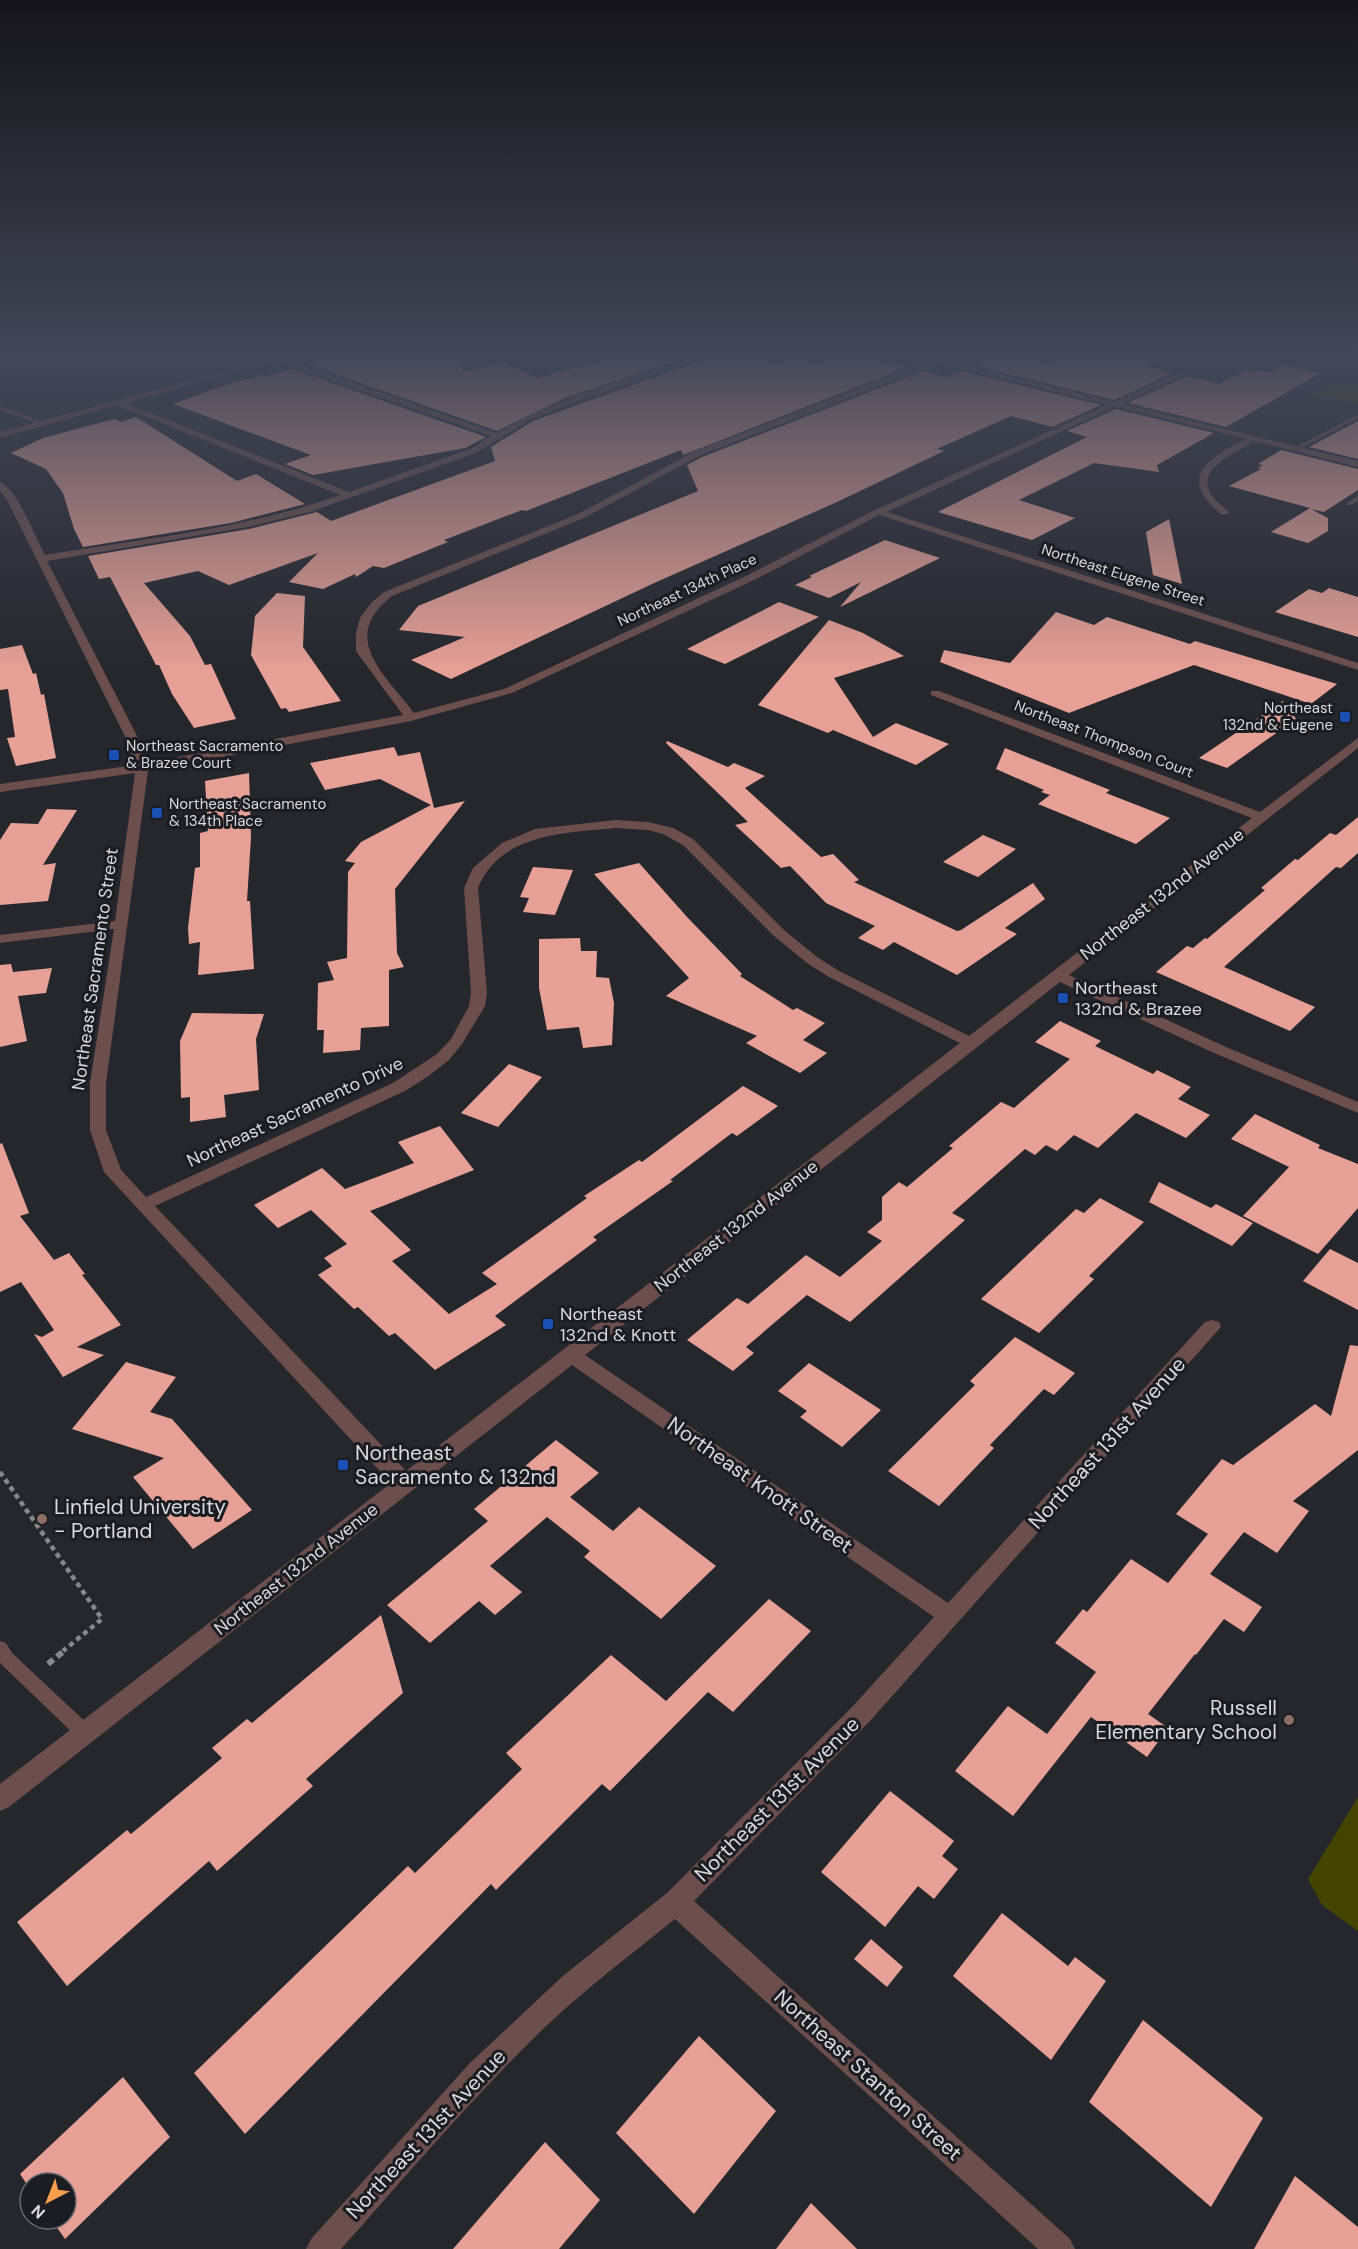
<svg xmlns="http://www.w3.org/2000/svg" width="1358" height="2249" font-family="'DM Sans',sans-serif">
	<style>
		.green { fill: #434400 }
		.building { fill: #e7a095 }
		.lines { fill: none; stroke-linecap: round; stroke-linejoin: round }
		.path-far1 { stroke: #87888d; stroke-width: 4.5; stroke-dasharray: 5 4; stroke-linecap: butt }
		.path { stroke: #87888d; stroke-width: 6; stroke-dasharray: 7 4.5; stroke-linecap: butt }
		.service { fill: #6c4f4d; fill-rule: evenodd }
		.minor { fill: #6c4f4d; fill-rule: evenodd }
		.tertiary { fill: #6c4f4d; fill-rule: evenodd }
		.transit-dot { fill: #1a4fb4; stroke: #1c1d23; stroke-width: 2 }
		.education-dot { fill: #8d6e63; stroke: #1c1d23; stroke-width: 2 }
		.labels { text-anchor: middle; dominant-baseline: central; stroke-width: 6; stroke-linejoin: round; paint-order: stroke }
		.far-street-label { font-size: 15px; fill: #d9d9de; stroke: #1c1d23 }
		.far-poi-label { font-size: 15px; fill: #d9d9de; stroke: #1c1d23; text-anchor: start }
		.street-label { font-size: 18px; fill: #d9d9de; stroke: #1c1d23 }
		.poi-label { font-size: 18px; fill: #d9d9de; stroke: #1c1d23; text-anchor: start }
		.near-street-label { font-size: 21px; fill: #d9d9de; stroke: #1c1d23 }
		.near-poi-label { font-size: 21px; fill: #d9d9de; stroke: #1c1d23; text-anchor: start }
	</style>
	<rect width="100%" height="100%" fill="#26272d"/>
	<!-- green -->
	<path class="green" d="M1334 384 1358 389V404C1338 396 1328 400 1310 396Z
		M1358 1797V1931L1322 1905 1308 1879Z"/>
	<!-- building -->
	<path class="building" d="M331 358H461L463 372 505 363 538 378 609 358H686L567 397 497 431 307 364Z
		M704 358H756L777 363 793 358 820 363 835 358H863L908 367 683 455 681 450 526 511 522 510 444 540 448 542 384 568 373 566 356 577 355 574 323 589 289 582 318 553 229 585 198 571 144 583 190 636 205 665 211 664 236 719 194 728 172 694 159 665H156L110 577 99 579 88 556 249 529 317 512 331 521 495 461 491 447 533 421 703 360Z
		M996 358H1026L1056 365 1057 358H1164L1146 366 1173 373 1114 400 975 366Z
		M1284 365 1321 373 1226 427 1128 403 1187 376 1219 384 1246 370 1271 372Z
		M292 369 486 437 465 448 313 475 285 464 311 455 173 404 219 387 261 375 266 376Z
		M924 371 947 377 962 371 1101 405 1052 427 1011 416 937 449 944 451 837 502 652 584 451 679 411 660 465 637 399 630 418 606 698 491 687 465 702 457Z
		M1116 409 1214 433 1157 465 1159 472 1094 463 1019 500 1075 518 1032 540 938 512 1087 437 1067 431Z
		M136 417 237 481 256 474 305 504 231 523 83 547 74 529 63 493 46 469 11 453 43 438 114 419 121 422Z
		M1358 421V459L1309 447 1341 430Z
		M1281 450 1358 469V490L1324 512 1311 509 1328 518V531L1308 543 1271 532 1310 508 1229 486 1261 469 1258 468 1263 465 1258 464Z
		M1169 519 1182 584 1153 575 1146 532Z
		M885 540 940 558 840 607 861 582 829 598 795 585 812 577 809 576Z
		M1329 588 1358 597V637L1275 612 1309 589 1322 593Z
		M277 593 305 596 303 647 341 701 289 712 286 708 281 709 251 655 255 616Z
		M779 602 819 617 725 664 687 649Z
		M1056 612 1094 625 1107 617 1190 644 1195 641 1337 684 1311 704 1194 665 1069 713 940 662 944 650 1010 663Z
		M829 620 863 633 904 656 834 678 873 737 896 723 949 744 916 765 833 730 828 733 758 705Z
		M22 645 33 674 36 673 41 695 44 694 56 758 16 766 7 738 15 737 8 689 0 690V649Z
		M1283 701 1296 719 1227 768 1199 758Z
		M667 741 728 767 734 763 765 776 745 788 821 857 833 854 859 880 854 882 957 931 961 930 1033 883 1045 899 1005 928 1017 934 957 975 894 942 883 950 858 938 875 926 826 903 790 866 781 868 735 825 748 822 666 743Z
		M394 747 398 756 420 752 434 808 465 801 395 889 397 953 404 967 389 970V1026L361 1028 360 1050 323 1053 324 1030H317L318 983 334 980 327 962 347 958 348 872 355 863 345 861 361 842 431 805 380 779 325 790 310 763Z
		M1005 748 1110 790 1106 793 1170 818 1136 844 1038 804 1050 795 1041 792 1044 790 996 769Z
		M249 773 251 837 247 901H250L254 969 198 975 200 942 189 944 188 928 195 868 200 867V833L208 831 205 781Z
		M47 809 77 810 43 865 56 863 48 901 0 905V840L11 823 38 824Z
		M1358 817V853L1341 868 1336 867 1224 967 1315 1007 1290 1031 1156 972 1187 946 1193 948 1205 938 1207 939 1265 890 1261 888 1295 859 1298 860 1330 833 1336 835Z
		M983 835 1016 849 978 877 943 862Z
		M639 863 688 918 742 974 740 976 793 1010 797 1008 825 1023 803 1040 827 1053 800 1073 746 1043 757 1036 666 996 689 978 594 874Z
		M533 867 573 870 555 915 523 912 529 898 520 897Z
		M580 938 581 951H597L596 977 609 978 614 1003 612 1045 583 1048 579 1027 547 1030 539 988V939Z
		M11 964 13 972 52 968 46 993 18 996 27 1041 0 1047V965Z
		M192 1013 264 1014 256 1039 259 1090 224 1095 226 1117 190 1122V1097L181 1098 180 1041Z
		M1060 1021 1101 1041 1095 1046 1153 1074 1157 1070 1191 1087 1178 1099 1210 1115 1186 1138 1136 1113 1098 1148 1074 1135 1057 1151 1046 1145 1035 1155 1025 1149 952 1213 965 1220 850 1322 807 1295 746 1347 754 1353 733 1371 687 1340 737 1298 748 1304 806 1255 840 1277 882 1241 867 1232 882 1220V1197L899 1182 907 1187 953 1148 949 1146 1001 1102 1014 1108 1070 1059 1035 1042Z
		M509 1064 542 1077 498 1127 461 1113Z
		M743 1086 778 1106 737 1136 732 1133 670 1180 673 1181 593 1237 597 1240 495 1316 506 1325 435 1370 395 1333 389 1336 358 1307 354 1309 318 1275 332 1266 324 1258 347 1244 311 1210 278 1228 254 1205 322 1168 345 1189 414 1163 398 1142 440 1126 474 1170 370 1211 411 1250 392 1261 449 1314 497 1284 482 1273 587 1198 584 1196 639 1160 642 1162Z
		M1255 1114 1320 1145 1318 1148 1358 1164V1208L1318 1254 1243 1216 1289 1167 1231 1139Z
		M2 1143 29 1213 20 1216 54 1260 69 1253 85 1274 82 1275 121 1325 77 1347 104 1355 63 1377 34 1334 42 1337 54 1330 21 1282 0 1292V1144Z
		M1159 1182 1211 1208 1216 1204 1253 1223 1232 1246 1149 1202Z
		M1100 1198 1144 1222 1089 1276 1094 1279 1039 1333 981 1299 1076 1209 1084 1213Z
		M1330 1249 1358 1263V1310L1303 1281Z
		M1015 1337 1075 1373 1054 1395 1044 1389 990 1445 994 1448 939 1506 888 1471 975 1385 970 1381Z
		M1350 1345 1358 1346V1450L1293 1501 1309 1511 1277 1553 1244 1532 1210 1574 1262 1607 1244 1632 1224 1619 1196 1655 1195 1654 1148 1714 1168 1728 1147 1757 1091 1717 1013 1816 955 1771 1008 1706 1047 1734 1096 1672 1055 1643 1083 1609 1087 1612 1131 1559 1168 1583 1208 1534 1176 1514 1222 1459 1233 1465 1315 1404 1331 1416Z
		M126 1362 176 1377 150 1412 172 1419 252 1510 193 1549 133 1477 164 1458 72 1429Z
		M809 1363 881 1410 842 1447 800 1417 807 1411 778 1391Z
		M556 1440 599 1473 570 1497 613 1531 639 1507 716 1566 661 1619 584 1557 590 1551 547 1517 490 1566 522 1592 495 1615 479 1601 430 1643 387 1605 488 1521 474 1509Z
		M769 1599 811 1631 733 1712 708 1692 610 1791 602 1784 496 1890 491 1884 245 2134 194 2073 408 1866 415 1873 522 1769 506 1753 611 1655 666 1701Z
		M381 1615 403 1693 306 1779 313 1786 217 1871 209 1861 67 1986 17 1922 127 1830 131 1834 222 1758 212 1748 247 1719 252 1723Z
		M890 1791 954 1841 942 1856 958 1869 934 1899 918 1886 885 1927 821 1872Z
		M1002 1913 1068 1966 1075 1957 1106 1981 1051 2060 953 1976Z
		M871 1939 903 1967 887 1987 854 1959Z
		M1143 2020 1263 2118 1211 2207 1089 2102Z
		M699 2036 776 2111 694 2214 616 2133Z
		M123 2077 170 2137 65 2239 51 2219H66V2183H30V2189L20 2174Z
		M545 2142 600 2200 559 2249H453Z
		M1295 2176 1358 2227V2249H1254Z
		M811 2203 857 2249H776Z"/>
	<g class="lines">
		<!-- path-far1 -->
		<path class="path-far1" d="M0 1472 102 1619 63 1651"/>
		<!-- path -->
		<path class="path" d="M48 1664 65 1650"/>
		<!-- service -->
		<path class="service" d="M0 406 43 422 44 423 39 424 0 410Z
			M1358 414V418L1298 450 1293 449Z
			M1358 496V501L1351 505H1347V503Z
			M0 1641 6 1643 12 1653 91 1727 94 1733 91 1739 85 1741 79 1739 0 1663Z"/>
		<!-- minor -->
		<path class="minor" d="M271 358H282L497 433C557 397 626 380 692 358H702L559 408 532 419 476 453 313 511 248 527 47 561 136 734 147 763 403 715 356 651V633L360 618 371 603 384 592 578 514 695 451 936 359H939V363L701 455 584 518 392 596C338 638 385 674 414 713L504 689 748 575 875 510 1211 358H1221L887 512 1358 663V670L879 515 756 579 512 693 411 721 148 771 106 1083V1130L121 1170 146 1197 393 1083 437 1054 451 1039 469 1006 471 993 464 888 473 868 502 843 535 829 615 820 648 822 673 828 693 839 784 930 817 957 839 971 969 1036 1252 818 931 695V691H939L1260 812 1358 738V748L1069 975 1226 1047 1358 1102V1113L1214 1053 1060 982 585 1355 948 1603 1205 1322 1212 1320 1219 1322 1221 1327 869 1722 694 1901 1070 2239 1075 2249H1038L675 1919C630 1955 584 1990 542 2030 471 2099 407 2175 341 2249H306L311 2239 470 2063 564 1975 667 1893 853 1706 934 1617 572 1365 9 1807 0 1811V1784L391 1483 104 1172 90 1130V1083L114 929 0 943V935L115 921 135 773 0 792V784L135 765 124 734 7 500 0 491V482C18 490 35 537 45 555 143 539 246 529 340 495L117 405 0 438V432ZM276 361 491 436 470 449 349 492 126 403ZM615 828 648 830 663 834 683 845 774 936 807 963 829 977 960 1043 406 1471 155 1206 405 1091 427 1077 449 1060 462 1044 485 1006 487 993 478 888C500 833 565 833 615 828Z
			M1250 437 1257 439C1242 452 1191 467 1213 497 1217 503 1225 507 1230 513L1222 515C1174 476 1211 456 1250 437Z"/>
		<!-- tertiary -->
		<path class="tertiary" d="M920 358H932L1358 461V467Z"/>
	</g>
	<!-- sky -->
	<linearGradient id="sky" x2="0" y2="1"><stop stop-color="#151519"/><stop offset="0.53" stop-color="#414757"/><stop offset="1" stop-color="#414757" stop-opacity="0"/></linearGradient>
	<rect width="1358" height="672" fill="url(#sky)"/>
	<!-- markers -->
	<g class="transit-dot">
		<rect x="1339" y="711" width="12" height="12" rx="3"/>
		<rect x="108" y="749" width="12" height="12" rx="3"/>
		<rect x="151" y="807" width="12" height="12" rx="3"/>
		<rect x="1057" y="992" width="12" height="12" rx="3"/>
		<rect x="542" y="1318" width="12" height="12" rx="3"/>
		<rect x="337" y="1459" width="12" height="12" rx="3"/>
	</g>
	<g class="education-dot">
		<circle cx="42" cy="1519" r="6"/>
		<circle cx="1289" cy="1720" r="6"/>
	</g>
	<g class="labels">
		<!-- far-street labels -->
		<g class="far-street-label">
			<text transform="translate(1123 575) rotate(18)">Northeast Eugene Street</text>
			<text transform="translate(687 590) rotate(-25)">Northeast 134th Place</text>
			<text transform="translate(1104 739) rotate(21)">Northeast Thompson Court</text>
		</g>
		<!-- far-poi labels -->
		<g class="far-poi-label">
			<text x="1333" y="708" text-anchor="end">Northeast<tspan x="1333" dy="17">132nd &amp; Eugene</tspan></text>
			<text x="126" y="746">Northeast Sacramento<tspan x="126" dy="17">&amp; Brazee Court</tspan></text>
			<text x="169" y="804">Northeast Sacramento<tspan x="169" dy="17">&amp; 134th Place</tspan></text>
		</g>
		<!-- street labels -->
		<g class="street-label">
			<text transform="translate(1162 894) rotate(-38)">Northeast 132nd Avenue</text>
			<text transform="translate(95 969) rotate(-82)">Northeast Sacramento Street</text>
			<text transform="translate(295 1112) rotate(-25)">Northeast Sacramento Drive</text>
			<text transform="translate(736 1226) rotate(-38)">Northeast 132nd Avenue</text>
			<text transform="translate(296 1569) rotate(-38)">Northeast 132nd Avenue</text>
		</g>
		<!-- poi labels -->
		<g class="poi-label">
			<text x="1075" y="988">Northeast<tspan x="1075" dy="21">132nd &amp; Brazee</tspan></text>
			<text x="560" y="1314">Northeast<tspan x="560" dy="21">132nd &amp; Knott</tspan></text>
		</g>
		<!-- near-street labels -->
		<g class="near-street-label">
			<text transform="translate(1107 1443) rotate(-48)">Northeast 131st Avenue</text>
			<text transform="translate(760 1485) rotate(35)">Northeast Knott Street</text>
			<text transform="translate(777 1799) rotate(-45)">Northeast 131st Avenue</text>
			<text transform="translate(868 2075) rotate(42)">Northeast Stanton Street</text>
			<text transform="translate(426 2134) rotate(-47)">Northeast 131st Avenue</text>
		</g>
		<!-- near-poi labels -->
		<g class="near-poi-label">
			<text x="355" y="1453">Northeast<tspan x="355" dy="24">Sacramento &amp; 132nd</tspan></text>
			<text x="54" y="1507">Linfield University<tspan x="54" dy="24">- Portland</tspan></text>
			<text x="1277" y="1708" text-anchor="end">Russell<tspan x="1277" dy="24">Elementary School</tspan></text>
		</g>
	</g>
	<!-- north arrow -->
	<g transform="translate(48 2201) rotate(222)"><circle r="28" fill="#1c1d23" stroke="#68686e" stroke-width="1.5"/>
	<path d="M0-4.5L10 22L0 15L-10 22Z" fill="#fa9f4f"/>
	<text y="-9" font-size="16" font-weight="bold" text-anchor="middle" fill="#d9d9de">N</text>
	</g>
</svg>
